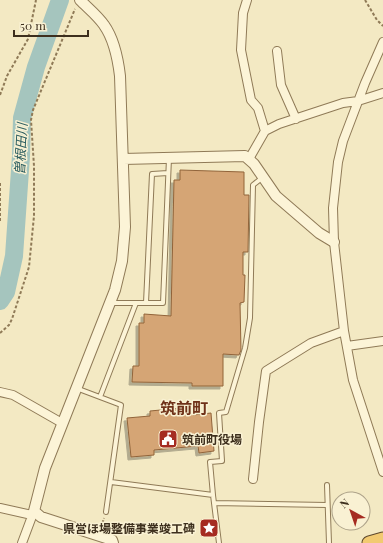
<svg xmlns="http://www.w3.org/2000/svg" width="383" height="543" font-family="'Playfair Display','Noto Sans JP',serif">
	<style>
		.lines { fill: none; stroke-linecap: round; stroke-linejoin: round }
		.river { stroke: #a5c5be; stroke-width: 18 }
		.building { fill: #d5a575; stroke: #91643a; filter: url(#shadow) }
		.service-casing { stroke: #8f7a57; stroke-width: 6 }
		.minor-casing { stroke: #8f7a57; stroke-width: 10 }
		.tertiary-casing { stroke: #8f7a57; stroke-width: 12 }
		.trunk-casing { stroke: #5c472c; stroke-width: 15 }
		.path { stroke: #8f7a57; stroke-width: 2; stroke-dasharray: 3 2; stroke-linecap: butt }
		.service { stroke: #fcf4d7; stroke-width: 4 }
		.minor { stroke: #fcf4d7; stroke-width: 8 }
		.tertiary { stroke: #fcf4d7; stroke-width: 10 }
		.trunk { stroke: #f2ca71; stroke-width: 13 }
		.labels { text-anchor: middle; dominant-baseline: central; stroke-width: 3; stroke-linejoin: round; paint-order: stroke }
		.poi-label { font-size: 12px; font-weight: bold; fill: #3d2f1d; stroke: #f9f1d3; text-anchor: start }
		.water-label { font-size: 13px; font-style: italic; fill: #2b5d5f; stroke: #f9f1d3 }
		.district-label { font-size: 16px; font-weight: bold; fill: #6f3118; stroke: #f9f1d3 }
	</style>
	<defs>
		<filter id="shadow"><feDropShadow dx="-3" dy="3" stdDeviation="0" flood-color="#0004"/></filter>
	</defs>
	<rect width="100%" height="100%" fill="#f3e9c3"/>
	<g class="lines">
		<!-- river -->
		<path class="river" d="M0 301 6 292 14 256 21 156 22 118 36 67 60 0"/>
	</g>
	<!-- building -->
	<path class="building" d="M180 170 244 172V195H249L248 252H243V275H245L244 302 240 303 241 350 239 355 223 354V386H192V383L132 382 133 366H139V323H144V314L171 316 174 180H180Z
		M192 407 193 415 211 413 214 451 199 453 198 446 154 450V455L131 457 127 418 150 416V411Z"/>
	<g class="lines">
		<defs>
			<path id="service" d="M111 303H163L169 158
				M146 303 152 174 168 173
				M76 388 121 405 106 512
				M100 397 136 303
				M111 482 213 495 219 543
				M327 485 329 543
				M213 495 210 462 222 461 219 413 226 412 245 348 250 318 253 185 262 178
				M214 503 327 505"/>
			<path id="minor" d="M247 0 243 13 241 50 251 100 258 108 265 131 249 159
				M383 42 365 83 343 141 338 162 333 208 334 242 344 331 353 380 383 472
				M277 51 281 85 296 119
				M265 131 279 124 343 103 358 101 383 93
				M347 346 383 341
				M0 392 13 395 62 423
				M253 479 259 422 266 371 311 343 344 331
				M0 508 32 515
				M22 543 34 511"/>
			<path id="tertiary" d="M80 0C88 8 98 16 104 25 114 39 118 59 120 76L125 227 122 261 115 290 45 468 34 511 41 517 106 538 112 540 113 543
				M123 159 245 156 254 164 276 196 319 233 334 242"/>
			<path id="trunk" d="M369 543 383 539"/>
		</defs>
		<!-- service casing -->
		<use href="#service" class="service-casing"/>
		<!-- minor casing -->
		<use href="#minor" class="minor-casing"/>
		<!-- tertiary casing -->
		<use href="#tertiary" class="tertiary-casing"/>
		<!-- trunk casing -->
		<use href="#trunk" class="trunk-casing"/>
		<!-- path -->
		<path class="path" d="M365 0 377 20 383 26
			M0 95 7 76 28 39 36 0
			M0 183V222
			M0 333 9 325 12 319 29 267 34 216V166L31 120 33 110 75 9
			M101 528 104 518"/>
		<!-- service -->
		<use href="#service" class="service"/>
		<!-- minor -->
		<use href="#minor" class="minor"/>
		<!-- tertiary -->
		<use href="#tertiary" class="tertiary"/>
		<!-- trunk -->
		<use href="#trunk" class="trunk"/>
	</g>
	<!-- icons -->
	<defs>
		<symbol id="civic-square" viewBox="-11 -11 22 22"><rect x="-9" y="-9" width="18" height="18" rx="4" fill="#a52b21" stroke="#f9f1d3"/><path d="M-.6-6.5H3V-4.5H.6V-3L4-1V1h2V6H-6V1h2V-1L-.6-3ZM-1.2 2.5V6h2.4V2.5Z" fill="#fff"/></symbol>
		<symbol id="sight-square" viewBox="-11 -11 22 22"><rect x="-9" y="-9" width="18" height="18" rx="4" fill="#a52b21" stroke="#f9f1d3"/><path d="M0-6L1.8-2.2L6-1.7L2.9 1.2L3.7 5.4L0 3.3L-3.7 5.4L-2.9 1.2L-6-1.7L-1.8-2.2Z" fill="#fff"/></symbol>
	</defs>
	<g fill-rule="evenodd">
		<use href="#civic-square" x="157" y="428" width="22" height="22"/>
		<use href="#sight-square" x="198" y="517" width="22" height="22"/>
	</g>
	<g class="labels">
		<!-- poi labels -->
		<g class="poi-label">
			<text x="182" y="439">筑前町役場</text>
			<text x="195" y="528" text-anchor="end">県営ほ場整備事業竣工碑</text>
		</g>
		<!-- water labels -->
		<g class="water-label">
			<text transform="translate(20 149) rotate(-87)">曽根田川</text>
		</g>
		<!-- district labels -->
		<g class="district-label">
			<text x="184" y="407">筑前町</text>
		</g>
	</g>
	<!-- north arrow -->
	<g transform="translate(351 511) rotate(320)"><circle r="19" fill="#f9f1d3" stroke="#aea38a"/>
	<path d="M0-3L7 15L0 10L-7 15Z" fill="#a52b21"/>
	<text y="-6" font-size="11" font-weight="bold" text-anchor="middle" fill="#3d2f1d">N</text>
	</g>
	<!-- scale -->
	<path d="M14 30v6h74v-6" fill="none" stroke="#3d2f1d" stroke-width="2"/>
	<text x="20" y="30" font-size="12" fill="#3d2f1d" stroke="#f9f1d3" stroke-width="3" paint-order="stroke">50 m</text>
</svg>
